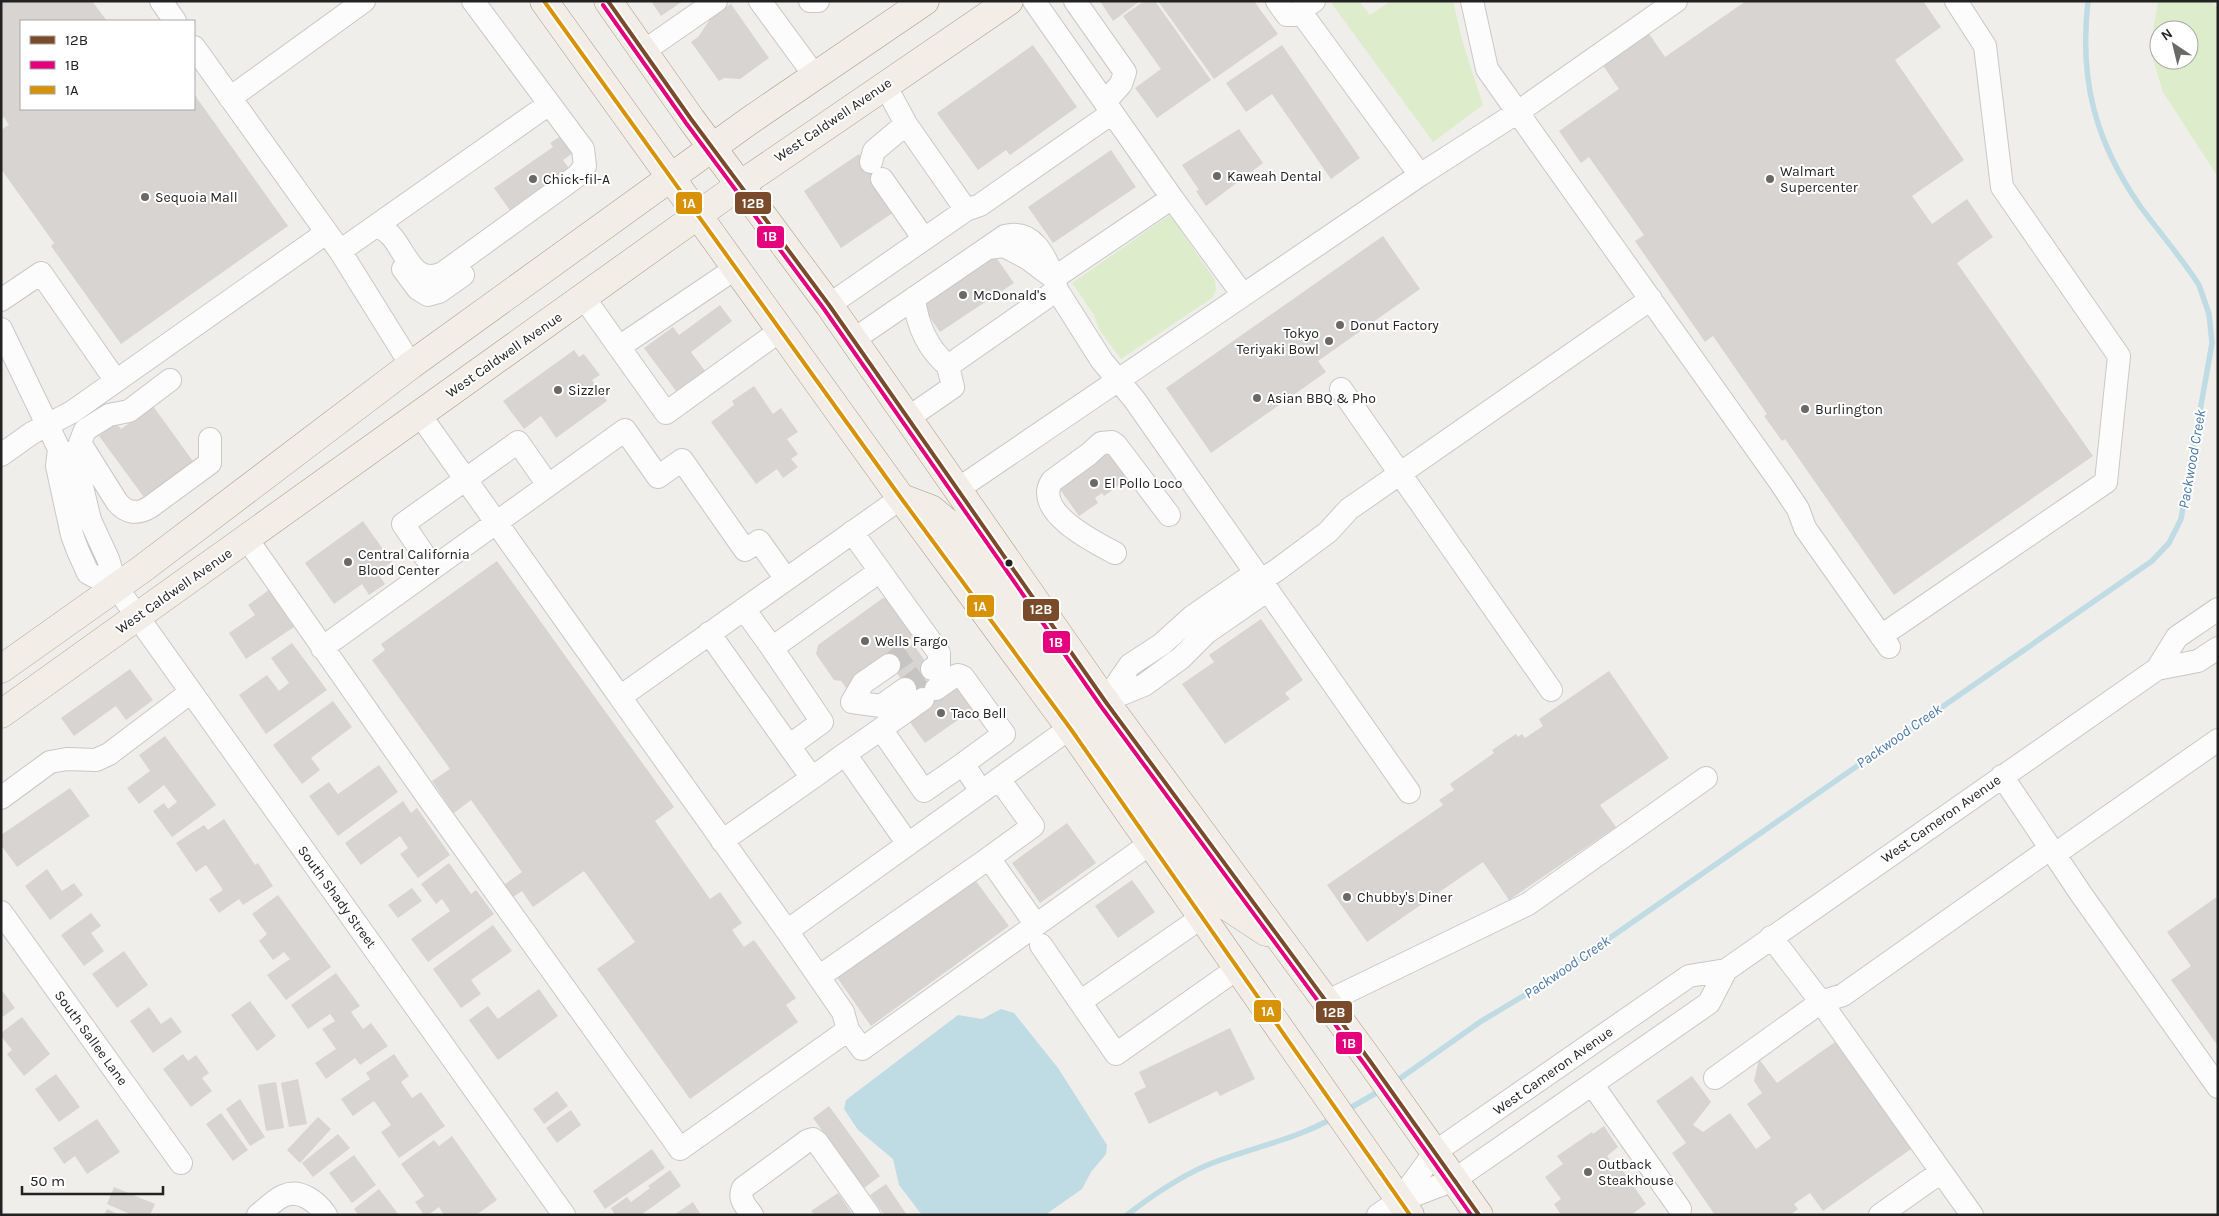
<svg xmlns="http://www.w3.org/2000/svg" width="2219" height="1216" font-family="Karla,sans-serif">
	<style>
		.grass { fill: #ddeccb; fill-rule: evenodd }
		.water { fill: #bfdbe3 }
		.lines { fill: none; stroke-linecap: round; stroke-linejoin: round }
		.stream { stroke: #bfdbe3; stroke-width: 5.5 }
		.building { fill: #d7d4d2 }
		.minor-tunnel { stroke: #c7c5c3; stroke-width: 22; stroke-dasharray: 22 11; stroke-linecap: butt }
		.minor-casing { stroke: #c9c8c7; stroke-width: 24 }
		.major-casing { stroke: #a79c86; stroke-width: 29 }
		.minor { stroke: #fdfcfc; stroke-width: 22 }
		.major { stroke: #f3ede7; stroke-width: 28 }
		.bus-1-casing { stroke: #fff; stroke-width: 8 }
		.bus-2-casing { stroke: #fff; stroke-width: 8 }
		.bus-3-casing { stroke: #fff; stroke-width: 8 }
		.bus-1 { stroke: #7a4b2a; stroke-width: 4 }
		.bus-2 { stroke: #e5007d; stroke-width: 4 }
		.bus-3 { stroke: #d79205; stroke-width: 4 }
		.poi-dot { fill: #6a6968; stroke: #fff; stroke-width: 2 }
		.bus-dot { fill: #222; stroke: #fff; stroke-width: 2 }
		.labels { text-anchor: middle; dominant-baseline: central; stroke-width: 4; stroke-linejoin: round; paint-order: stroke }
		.street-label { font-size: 14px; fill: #222; stroke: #fff }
		.poi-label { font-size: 14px; fill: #222; stroke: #fff; text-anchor: start }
		.water-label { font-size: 15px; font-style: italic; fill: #4a7aab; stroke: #fff }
		.line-badge { stroke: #fff; stroke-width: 2 }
		.badge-label { font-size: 14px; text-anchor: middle; font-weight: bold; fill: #fff }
	</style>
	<rect width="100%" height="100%" fill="#f0eeeb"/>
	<!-- grass -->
	<path class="grass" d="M1335 1H1359L1370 15 1391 1H1453L1462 40 1483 105 1433 142 1332 4Z
		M2158 1H2211L2218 8V177L2163 92 2150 50ZM2159 30H2189V60H2159Z
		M1170 215 1215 280 1216 290 1212 298 1121 359 1100 331 1094 315 1072 283Z"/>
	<!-- water -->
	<path class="water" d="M1001 1009 1014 1013 1058 1068 1107 1145 1106 1154 1091 1172 1082 1189 1045 1215H922L899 1185 893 1159 858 1130 844 1109 846 1100 958 1015 982 1019Z"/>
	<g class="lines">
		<!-- stream -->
		<path class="stream" d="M1395 1082 1480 1022 1545 983 2152 561 2169 543 2181 519 2212 343 2209 314 2199 285C2181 257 2159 232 2140 206 2095 141 2079 80 2088 1
			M1345 1111 1383 1089
			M1127 1215C1154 1194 1183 1174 1215 1162 1255 1147 1296 1139 1333 1118"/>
	</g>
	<!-- building -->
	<path class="building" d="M1 1H92L107 21H21V109H194V94L288 226 121 344 51 246 54 243 1 169V130L9 125 4 117 1 119Z
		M651 1H683L661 16Z
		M1100 1H1140L1113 21Z
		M1144 1H1155L1211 80 1157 118 1135 88 1161 69 1123 16Z
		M1158 1H1254L1278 34 1214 79Z
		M1746 1H1923L1941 27 1895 60 1964 160 1912 196 1932 224 1967 199 1993 237 1957 263 2093 456 1894 595 1785 439 1782 441 1764 416 1767 414 1713 336 1705 342 1635 241 1644 235 1589 157 1581 163 1559 131 1619 89 1602 64 1648 32 1665 57Z
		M731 4 769 58 740 79 724 78 719 81 691 42 698 37 711 18Z
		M1033 45 1077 107 1010 155 1006 150 978 170 937 113Z
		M1282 45 1360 158 1331 179 1272 94 1246 112 1226 83Z
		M1239 129 1263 163 1206 206 1196 191 1199 190 1182 165Z
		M561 136 573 153 563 160 571 171 511 212 494 188 553 147 550 143Z
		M1111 150 1136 187 1053 243 1028 207Z
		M859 154 897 210 841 248 804 191Z
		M1383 236 1420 289 1318 361 1326 372 1211 453 1166 388Z
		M993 253 1014 283 940 332 920 303Z
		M720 305 732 321 691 352 705 371 676 391 644 348 673 327 679 335Z
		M574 350 579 357 584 354 600 375 592 380 607 401 556 438 541 416 524 429 503 401Z
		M754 386 773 414 781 408 798 432 787 439 798 454 791 459 798 467 783 478 777 469 756 484 711 422 734 405 732 401Z
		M153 406 195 464 146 500 99 436 116 423 121 429Z
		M1107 446 1129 478 1104 496 1102 493 1095 498 1098 503 1079 516 1059 488Z
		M363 521 392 562 377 572 385 584 369 595 362 584 334 604 305 563Z
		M497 561 674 807 655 821 710 899 720 892 742 923 732 930 744 947 754 940 796 998 786 1005 798 1022 690 1099 597 969 635 942 584 871 533 907 522 891 513 897 504 885 522 872 471 800 454 813 432 781 450 769 372 660 385 650 381 644Z
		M269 590 294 627 246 659 229 633 255 615 248 605Z
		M883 598 888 599 912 631 911 639 899 647 903 651 913 644 933 672 908 689 888 660 847 689 841 681 834 680 816 654 818 645Z
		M1261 619 1303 680 1285 693 1290 699 1225 744 1182 684 1214 662 1209 655Z
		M292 643 327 690 266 734 239 695 267 675 279 691 289 683 271 658Z
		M130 669 153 700 126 720 116 706 74 736 61 718Z
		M1609 671 1669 758 1600 805 1616 827 1509 900 1483 862 1367 942 1327 885 1443 805 1439 800 1454 790 1450 784 1494 753 1492 750 1516 734 1518 737 1522 734 1525 738 1543 726 1539 719Z
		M957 681 975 708 925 743 907 718 920 692 931 684Z
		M333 701 352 727 311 758 320 770 302 784 273 745Z
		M165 736 216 805 172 837 153 811 164 803 168 809 177 802 164 785 139 804 127 788 150 771 139 755Z
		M379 765 398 792 338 836 309 796 329 782 338 794Z
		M70 788 90 816 17 867 1 845V835Z
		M403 801 411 813 417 808 450 855 418 878 400 854 408 848 400 836 361 865 345 843Z
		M224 819 255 865 258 863 273 886 243 905 239 899 219 913 209 899 223 890 206 865 196 872 176 843 204 825 208 830Z
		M1067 823 1096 863 1040 903 1012 863Z
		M449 863 471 894 476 890 494 914 428 962 411 939 450 911 442 899 436 904 421 884Z
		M47 869 62 891 74 883 83 895 50 920 25 886Z
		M973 877 1009 926 871 1026 836 976Z
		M1132 880 1155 912 1118 938 1095 906Z
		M412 888 422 901 398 918 388 905Z
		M278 895 331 967 286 1000 267 975 290 959 284 952 273 960 259 941 267 934 252 914Z
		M2218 896V1046L2171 980 2191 966 2167 932Z
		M91 913 101 926 91 933 104 951 84 966 61 935Z
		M493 925 512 951 471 980 481 994 461 1008 433 969Z
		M124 951 148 985 117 1008 92 974Z
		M336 973 360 1006 351 1012 363 1029 371 1023 388 1046 360 1065 355 1058 326 1079 315 1063 336 1049 322 1029 335 1021 330 1014 308 1029 291 1005Z
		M1 989 15 1008 1 1018Z
		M539 989 558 1016 498 1060 469 1020 488 1006 498 1019Z
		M250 1001 276 1036 257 1051 231 1015Z
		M149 1007 161 1024 171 1017 182 1032 153 1053 130 1021Z
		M22 1017 50 1054 24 1076 7 1054 12 1050 1 1036V1033Z
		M1230 1028 1255 1079 1220 1096 1217 1091 1149 1124 1134 1093 1146 1087 1139 1072Z
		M1835 1042 1911 1149 1823 1211 1810 1193 1794 1204 1798 1209 1790 1215H1715L1672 1153 1686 1143 1656 1101 1692 1076 1711 1102 1693 1125 1703 1132 1730 1113 1756 1149 1771 1138 1747 1104 1762 1093 1754 1081 1759 1059 1777 1083Z
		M183 1054 188 1061 196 1055 209 1073 202 1078 212 1091 191 1107 163 1069Z
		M394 1054 409 1076 401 1082 412 1098 421 1092 445 1126 399 1158 381 1132 391 1125 374 1101 353 1116 341 1099 370 1079 366 1073Z
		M56 1074 80 1107 59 1122 35 1089Z
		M298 1079 307 1124 289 1127 281 1083Z
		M276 1082 284 1128 266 1131 258 1085Z
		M557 1091 568 1106 544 1124 533 1109Z
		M240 1099 265 1137 250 1146 226 1109Z
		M829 1106 880 1176 864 1188 813 1118Z
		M571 1110 581 1125 557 1143 546 1128Z
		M221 1113 248 1150 233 1161 206 1124Z
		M318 1117 331 1129 300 1163 287 1150Z
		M97 1119 120 1152 87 1174 75 1156 64 1164 53 1148Z
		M1604 1126 1618 1147 1607 1156 1615 1167 1618 1164 1646 1204 1631 1215H1561L1554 1204 1561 1199 1545 1177 1563 1164 1557 1156 1592 1132 1593 1134Z
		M338 1134 350 1148 313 1177 302 1163Z
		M452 1136 497 1200 476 1215H444L439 1207 428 1215H424L415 1202 424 1196 401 1164 434 1140 439 1146Z
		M652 1149 665 1168 605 1209 593 1191Z
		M354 1155 376 1185 352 1203 329 1173Z
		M670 1170 681 1186 641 1215H615L611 1208 627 1197 631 1202 650 1188 648 1186Z
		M886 1184 907 1215H884L870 1195Z
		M114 1187 155 1204 150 1215H132L107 1204Z
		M379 1189 399 1215H359L354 1209Z
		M838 1193 853 1215H814L811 1211Z
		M693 1202 701 1215H674Z
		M107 1209 120 1215H104Z"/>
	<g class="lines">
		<!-- minor-tunnel -->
		<path class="minor-tunnel" d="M889 665 916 646
			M905 689 932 669"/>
		<defs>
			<path id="minor" d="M161 1 175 21
				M760 1 815 76
				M810 1H818
				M1034 1 1172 198
				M1075 1 1125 72 1121 84 1105 102
				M1277 1 1287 15H1294L1314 1
				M1472 1 1487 69 1780 482 1798 509 1805 528 1889 647
				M1300 11 1420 175
				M194 47 340 251 411 365
				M644 51 716 1
				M885 85 906 124 966 210
				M230 98 364 1
				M871 162 874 151 906 124
				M882 179 924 239
				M378 225C383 229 389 233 393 238 407 256 415 286 443 273L577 176 585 166 583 149 473 1
				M988 248 1004 246 1027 258 1051 276
				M340 251 549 104
				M403 269 418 289 428 295 439 292 463 275
				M1243 295 1172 198 1054 278 1057 290 1102 361 1134 399 1409 792
				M584 298 666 413 781 330
				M914 298C917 325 927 348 948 366
				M1 300 41 273 116 381
				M829 305 966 210 980 205 1112 113
				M1 329 59 449 57 466 72 535 78 551 88 573 117 588
				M853 340 1005 236C1033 229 1045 256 1054 278
				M619 347 736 268
				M170 380 129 411 109 415 85 430 80 443 117 502C126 513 137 515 150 507L210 463V439
				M1341 389 1551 690
				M420 415 620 697 901 498
				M908 418 953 387 948 366 1057 290
				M59 449 72 457 78 470 90 520 108 559 117 588 564 1215
				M1 455 32 433 72 412 326 233
				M958 489 1420 175 1518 112 1676 1
				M852 532 939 653V665L932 669
				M247 539 429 799 680 1149 848 1030
				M1115 553C1094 542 1032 511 1052 481L1089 454 1101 443 1112 442 1116 445 1169 515
				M433 568 403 524 518 442 548 485
				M744 609 772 648 880 571
				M709 633 789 746 822 722 772 648
				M1881 636 2106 482 2119 356 2002 187 1985 46 1956 1
				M322 648 625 430 658 477 682 460 745 550 759 541 786 579
				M2157 669 2177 637 2218 609
				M936 689 953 677 958 675 963 677 1004 734 963 764
				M620 697 787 931 1070 728
				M1105 701 1130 665 1162 644 1193 616 1245 580H1261L1277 570 1328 532 1349 509 1651 299
				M1105 701 1144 685 1181 658 1206 633 1258 597 1261 580
				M852 702 881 706 905 689
				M852 702 863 683 889 665
				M881 729 923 699
				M789 746 812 778 845 754 908 844
				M845 754 881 729 924 791 963 764 981 791
				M2002 776 2081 894 2218 1087
				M999 779 1033 826 989 858 1036 925
				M1 798 50 762 67 759 96 760 109 754 191 692
				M722 841 812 778
				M2055 854 2218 740
				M1 912 181 1163
				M1202 917 1080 1002 1116 1054 1238 968
				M787 931 843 1012 848 1030 862 1049 1151 843
				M1771 937 1821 1002 1972 1215
				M1041 945 1080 1002
				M820 976 989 858
				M1326 1002 1528 904 1706 778
				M1715 1078 1821 1002 1843 995 2051 848
				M1592 1084 1680 1209
				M1399 1201 1435 1152 1689 976 1726 970
				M258 1215C266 1209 274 1200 283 1196 300 1188 317 1202 326 1215
				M752 1215C745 1205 738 1199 743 1188L807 1141 813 1139 817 1142 869 1215
				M1378 1215 1399 1201 1454 1180 1709 1003 1726 970 2157 669 2198 661 2218 648
				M1880 1215 1941 1172"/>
			<path id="major" d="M544 1 901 498 1070 728 1410 1215
				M608 1 691 119 829 305 1105 701 1370 1061 1479 1215
				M902 498 931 509 949 524 1074 697C1084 705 1094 704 1105 701
				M1 669 142 569 411 365 749 121 925 1
				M1 714 740 185 1009 1
				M1070 728C1081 723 1090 724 1100 731L1225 905 1266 932"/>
		</defs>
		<!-- minor casing -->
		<use href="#minor" class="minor-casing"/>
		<!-- major casing -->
		<use href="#major" class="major-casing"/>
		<!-- minor -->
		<use href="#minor" class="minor"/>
		<!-- major -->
		<use href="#major" class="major"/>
		<defs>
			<path id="bus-1" d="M608 1 691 119 829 305 1105 701 1370 1061 1479 1215"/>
			<path id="bus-2" d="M603 5 686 123 824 309 1100 705 1365 1065 1471 1215"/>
			<path id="bus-3" d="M544 1 901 498 1070 728 1410 1215"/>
		</defs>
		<!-- bus-1 casing -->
		<use href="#bus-1" class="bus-1-casing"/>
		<!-- bus-2 casing -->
		<use href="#bus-2" class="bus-2-casing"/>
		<!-- bus-3 casing -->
		<use href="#bus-3" class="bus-3-casing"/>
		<!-- bus-1 -->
		<use href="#bus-1" class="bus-1"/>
		<!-- bus-2 -->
		<use href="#bus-2" class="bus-2"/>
		<!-- bus-3 -->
		<use href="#bus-3" class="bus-3"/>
	</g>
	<!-- markers -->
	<g class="poi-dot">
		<circle cx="1217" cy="176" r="5"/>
		<circle cx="533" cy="179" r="5"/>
		<circle cx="1770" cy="179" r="5"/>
		<circle cx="145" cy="197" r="5"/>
		<circle cx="963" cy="295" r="5"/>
		<circle cx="1340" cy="325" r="5"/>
		<circle cx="1329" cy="341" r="5"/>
		<circle cx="558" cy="390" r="5"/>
		<circle cx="1257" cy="398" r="5"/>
		<circle cx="1805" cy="409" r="5"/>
		<circle cx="1094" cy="483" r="5"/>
		<circle cx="348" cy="562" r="5"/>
		<circle cx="865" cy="641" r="5"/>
		<circle cx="941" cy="713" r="5"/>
		<circle cx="1347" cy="897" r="5"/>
		<circle cx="1588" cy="1172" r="5"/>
	</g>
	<circle class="bus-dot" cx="1009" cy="563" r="4.5"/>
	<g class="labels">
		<!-- street labels -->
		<g class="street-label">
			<text transform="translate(833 120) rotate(-34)">West Caldwell Avenue</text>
			<text transform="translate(504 355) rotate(-35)">West Caldwell Avenue</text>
			<text transform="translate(174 591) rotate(-35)">West Caldwell Avenue</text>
			<text transform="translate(1941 819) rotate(-35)">West Cameron Avenue</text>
			<text transform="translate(337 897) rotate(54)">South Shady Street</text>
			<text transform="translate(91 1038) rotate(54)">South Sallee Lane</text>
			<text transform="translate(1553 1071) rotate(-35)">West Cameron Avenue</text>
		</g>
		<!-- poi labels -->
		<g class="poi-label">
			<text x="1780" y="171">Walmart<tspan x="1780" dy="16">Supercenter</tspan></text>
			<text x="1227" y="176">Kaweah Dental</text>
			<text x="543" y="179">Chick-fil-A</text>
			<text x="155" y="197">Sequoia Mall</text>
			<text x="973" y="295">McDonald's</text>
			<text x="1350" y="325">Donut Factory</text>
			<text x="1319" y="333" text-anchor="end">Tokyo<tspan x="1319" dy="16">Teriyaki Bowl</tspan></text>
			<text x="568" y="390">Sizzler</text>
			<text x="1267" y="398">Asian BBQ &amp; Pho</text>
			<text x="1815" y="409">Burlington</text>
			<text x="1104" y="483">El Pollo Loco</text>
			<text x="358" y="554">Central California<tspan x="358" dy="16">Blood Center</tspan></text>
			<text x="875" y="641">Wells Fargo</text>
			<text x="951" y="713">Taco Bell</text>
			<text x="1357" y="897">Chubby's Diner</text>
			<text x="1598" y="1164">Outback<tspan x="1598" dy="16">Steakhouse</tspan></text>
		</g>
		<!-- water labels -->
		<g class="water-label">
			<text transform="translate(2192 459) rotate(-80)">Packwood Creek</text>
			<text transform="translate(1899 736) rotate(-35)">Packwood Creek</text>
			<text transform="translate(1567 967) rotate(-34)">Packwood Creek</text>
		</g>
	</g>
	<g class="line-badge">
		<rect x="675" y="191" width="28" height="24" rx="5" fill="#d79205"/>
		<rect x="734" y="191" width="38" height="24" rx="5" fill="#7a4b2a"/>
		<rect x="756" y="225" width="29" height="24" rx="5" fill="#e5007d"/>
		<rect x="966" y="594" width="29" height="24" rx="5" fill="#d79205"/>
		<rect x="1022" y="598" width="38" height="24" rx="5" fill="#7a4b2a"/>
		<rect x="1042" y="630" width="29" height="24" rx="5" fill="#e5007d"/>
		<rect x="1253" y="999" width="29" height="24" rx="5" fill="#d79205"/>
		<rect x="1315" y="1000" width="38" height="24" rx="5" fill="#7a4b2a"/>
		<rect x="1335" y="1031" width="28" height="24" rx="5" fill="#e5007d"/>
	</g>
	<g class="badge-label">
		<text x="689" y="208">1A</text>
		<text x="753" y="208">12B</text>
		<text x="770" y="241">1B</text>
		<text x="980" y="611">1A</text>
		<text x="1041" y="614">12B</text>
		<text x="1056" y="647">1B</text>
		<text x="1268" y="1016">1A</text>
		<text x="1334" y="1017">12B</text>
		<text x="1349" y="1048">1B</text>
	</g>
	<!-- border -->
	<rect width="2219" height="1216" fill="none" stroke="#222222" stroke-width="5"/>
	<!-- legend -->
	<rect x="20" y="20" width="175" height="90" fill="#ffffff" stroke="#a7a7a7"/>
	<rect x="30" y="36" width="25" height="8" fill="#7a4b2a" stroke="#a7a7a7"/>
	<text x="65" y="45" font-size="15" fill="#222222">12B</text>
	<rect x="30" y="61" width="25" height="8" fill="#e5007d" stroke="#a7a7a7"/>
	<text x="65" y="70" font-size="15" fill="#222222">1B</text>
	<rect x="30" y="86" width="25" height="8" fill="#d79205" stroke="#a7a7a7"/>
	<text x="65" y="95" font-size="15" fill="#222222">1A</text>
	<!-- north arrow -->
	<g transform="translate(2174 45) rotate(325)"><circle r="24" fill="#ffffff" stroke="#a7a7a7"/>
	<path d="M0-4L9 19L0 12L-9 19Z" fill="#6a6968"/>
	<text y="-8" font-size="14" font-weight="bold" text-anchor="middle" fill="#222222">N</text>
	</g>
	<!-- scale -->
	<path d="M22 1186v8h141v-8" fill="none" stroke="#222222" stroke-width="2.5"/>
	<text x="30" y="1186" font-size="15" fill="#222222" stroke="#ffffff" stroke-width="4" paint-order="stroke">50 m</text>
</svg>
